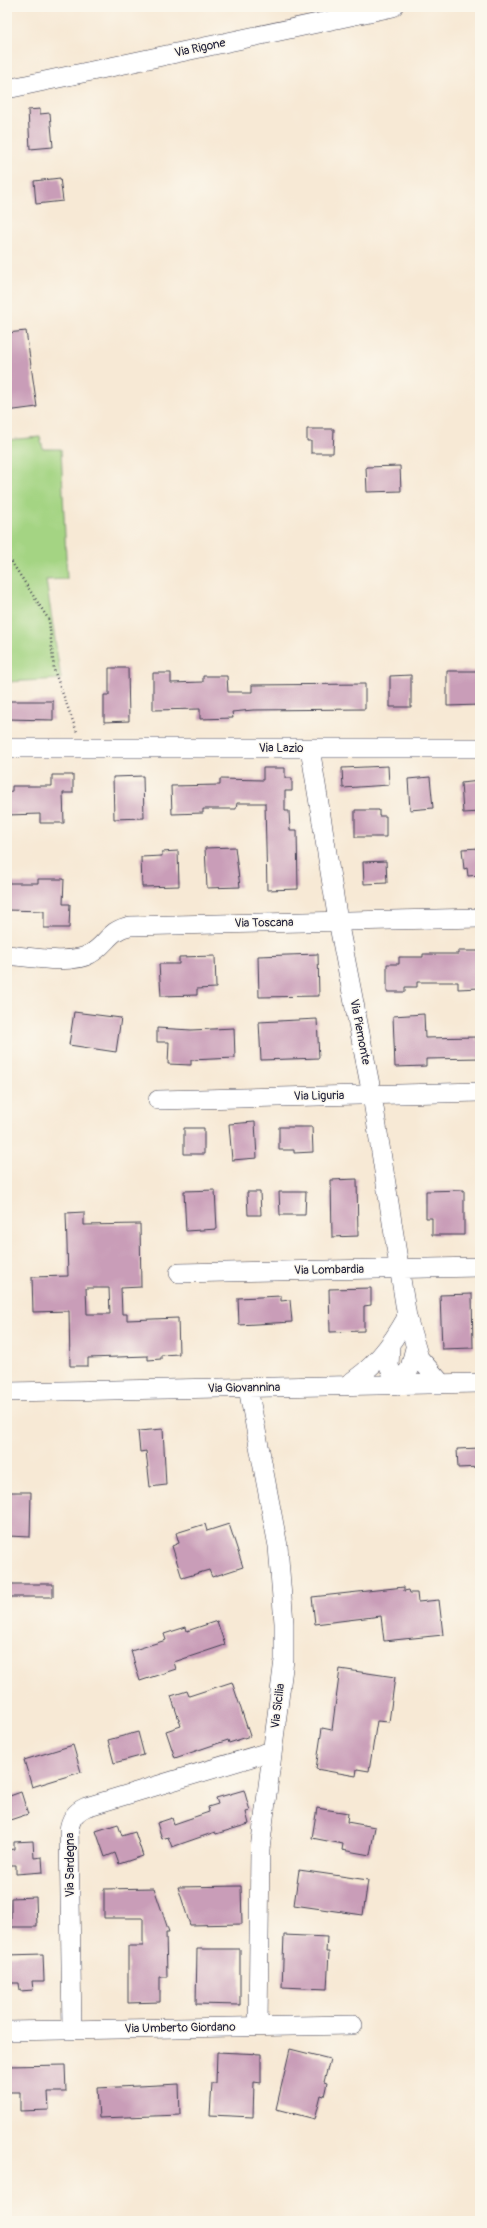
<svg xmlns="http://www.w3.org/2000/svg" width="487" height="2228" font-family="Pangolin,sans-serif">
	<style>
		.green { fill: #a4d483; stroke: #637b5f }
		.building { fill: #c99db8; fill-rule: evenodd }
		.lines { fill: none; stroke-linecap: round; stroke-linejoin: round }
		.minor-casing { stroke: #424052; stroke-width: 20 }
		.path { stroke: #424052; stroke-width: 2.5; stroke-dasharray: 1 3; stroke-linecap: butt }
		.minor { stroke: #fff; stroke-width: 19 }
		.labels { text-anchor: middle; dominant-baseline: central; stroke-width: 3; stroke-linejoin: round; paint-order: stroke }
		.street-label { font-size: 12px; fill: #22223b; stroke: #fbf7ec }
	</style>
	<rect width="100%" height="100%" fill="#fbf7ec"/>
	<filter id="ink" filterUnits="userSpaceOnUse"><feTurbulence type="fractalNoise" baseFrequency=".025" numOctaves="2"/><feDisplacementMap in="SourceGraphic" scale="8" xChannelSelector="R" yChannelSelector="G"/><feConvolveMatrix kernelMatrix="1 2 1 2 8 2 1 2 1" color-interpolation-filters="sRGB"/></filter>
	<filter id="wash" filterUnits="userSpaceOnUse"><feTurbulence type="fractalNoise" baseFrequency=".012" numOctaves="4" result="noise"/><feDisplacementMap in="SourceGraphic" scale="16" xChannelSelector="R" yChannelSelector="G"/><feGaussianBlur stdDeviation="0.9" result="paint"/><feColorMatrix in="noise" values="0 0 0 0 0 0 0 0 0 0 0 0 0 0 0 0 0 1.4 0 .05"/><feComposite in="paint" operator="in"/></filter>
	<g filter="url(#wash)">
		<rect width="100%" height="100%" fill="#f7e9d5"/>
		<!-- green -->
		<path class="green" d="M40 437 43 449H61L67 579 46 580 61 679 7 682V440Z"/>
		<g id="blocks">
			<!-- building -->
			<path class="building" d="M40 109V114L50 113 53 147 30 149 28 110Z
				M60 178 63 201 36 204 34 181Z
				M26 331 37 407 7 411V333Z
				M307 429H334L333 453H311V441H307Z
				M400 466 401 491 367 492 366 467Z
				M109 668H128L129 721 104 722V695H109Z
				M447 671H480V705L447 706Z
				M153 673H171V683L203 682V676H227L228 692H252V685L365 684V709L253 710 232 712 233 718 200 719V709L153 710Z
				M411 675V707H390V676Z
				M7 701H53V720L7 719Z
				M388 766 389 785 343 788 342 768Z
				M263 768H285V778H292V791H285V811H289L290 830H297L298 889 267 890 265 803H237L236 809H203V813L172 814 171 786 220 785V779L263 780Z
				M52 775H73V793H63L64 823H40V814L7 815V792L12 791V786H52Z
				M143 776 144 818 114 819 113 777Z
				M430 777 433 808 410 810 408 779Z
				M480 781V812L463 813 461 783Z
				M355 810H379V816H386V837H355Z
				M235 847 240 887 207 888 205 848Z
				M480 848V875L468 876 467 868 464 869 462 849Z
				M178 851 179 886 142 887 141 857 162 856V852Z
				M386 861 387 883 364 884 363 862Z
				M38 879H64L63 904H70L69 928H44V911L7 910V883H38Z
				M458 951H480V988L458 989V982H417V987H405V992H387V964H399V957H423V954H458Z
				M318 954 319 996 259 997 258 956Z
				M215 956 216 988 197 989V995L161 996 159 964H179V957Z
				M74 1012 121 1018 116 1052 69 1045Z
				M424 1014 425 1038 476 1037V1040H480V1058L426 1059V1066L395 1067 393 1016Z
				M317 1019 319 1058 261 1060 259 1022Z
				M157 1028 191 1030 234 1028 235 1058 191 1060V1065L168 1064 169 1042H157Z
				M255 1122 257 1158 232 1160 229 1124Z
				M279 1127H312L313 1152 294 1153V1150H279Z
				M184 1128H204V1154H184Z
				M357 1179 358 1236 332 1237 331 1180Z
				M215 1190 217 1229 186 1231 184 1191Z
				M464 1190V1235H432V1218H426V1191Z
				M247 1192H260L261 1215H248Z
				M279 1192H306L305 1215H280Z
				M84 1212V1225L140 1224 141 1287 121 1288 122 1314H127V1320L178 1318 179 1354 161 1355V1359L148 1360V1356L88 1358V1366H70L69 1311 33 1312 32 1277 68 1276 66 1213ZM86 1288H109L110 1314H87Z
				M371 1288V1305L364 1306V1331L330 1332 329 1289Z
				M472 1294 473 1348 442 1349 440 1295Z
				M281 1296V1301L290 1300 292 1322 239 1325 238 1298Z
				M163 1429 166 1485 150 1487 146 1451 140 1452 138 1431Z
				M480 1448V1467L458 1468 457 1449Z
				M7 1492H31L30 1537 8 1536Z
				M205 1524 207 1531 229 1524 243 1567 212 1577 209 1570 182 1578 172 1546 179 1543 176 1533Z
				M7 1584H53V1597H7Z
				M404 1587V1591L409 1590 410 1593H417L418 1602 439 1600 443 1635 384 1641 381 1616 315 1624 312 1597Z
				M217 1621 225 1645 174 1662 176 1669 140 1681 131 1651 166 1640 164 1634 186 1627 187 1631Z
				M340 1669 395 1677 389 1722 377 1721 369 1771 357 1769 356 1776 316 1769 322 1728 332 1730Z
				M232 1682 250 1736 229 1743 228 1740 175 1758 166 1731 181 1726 171 1696 187 1691 189 1696Z
				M138 1732 144 1755 114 1763 108 1740Z
				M73 1745 81 1772 32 1787 24 1760Z
				M244 1790 250 1811 246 1812 249 1824 216 1834 215 1832 172 1847 168 1837 162 1839 157 1823 172 1818 174 1824 209 1812 208 1807 218 1804 216 1798Z
				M21 1792 28 1814 7 1821V1797Z
				M317 1808 348 1813 347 1822 375 1827 370 1855 342 1850 343 1844 312 1838Z
				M118 1824 122 1836 135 1832 143 1856 119 1864 115 1853 105 1857 96 1831Z
				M33 1841 34 1858 42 1857 43 1872 16 1874V1865H7V1850L14 1849V1842Z
				M299 1870 368 1880 363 1915 294 1905Z
				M241 1886 242 1924 190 1925 178 1887Z
				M154 1888 169 1932H166L167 1977H160V2002L128 2003V1946H143V1918H104V1889Z
				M36 1897 37 1927H11V1898Z
				M284 1935 327 1937 326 1952H329L327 1989 282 1987Z
				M197 1949H240V2005L196 2004Z
				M43 1954 44 1981H32L33 1990 20 1991 19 1983H8L7 1955Z
				M290 2049 330 2059 324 2082 327 2083 324 2096 321 2095 315 2119 276 2109Z
				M217 2052 261 2054V2083L254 2082 253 2117 210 2115 212 2083H216Z
				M65 2065 66 2092H48L49 2110 20 2111V2092H7V2066Z
				M179 2084 180 2115 99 2118 97 2088Z"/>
		</g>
	</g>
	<g filter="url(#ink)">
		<use href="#blocks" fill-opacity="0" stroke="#424052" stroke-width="1"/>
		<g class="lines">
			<defs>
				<path id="minor" d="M7 89 393 7
					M7 748H480
					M310 748 338 921 372 1095 407 1317 419 1358 442 1384
					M7 955C29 957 71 965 90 954 107 945 108 930 130 926L480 918
					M158 1100 480 1092
					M179 1273 480 1267
					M390 1346 389 1367 399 1385 410 1368 415 1348
					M345 1386C373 1369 391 1346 407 1317
					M248 1388 278 1546 284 1623V1660L260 1849 258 2026
					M7 1392 480 1383
					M72 2030 69 1831C70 1819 75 1812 86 1807L272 1751
					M7 2031 353 2025"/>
			</defs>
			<!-- minor casing -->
			<use href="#minor" class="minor-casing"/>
			<!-- path -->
			<path class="path" d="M7 555 49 620 54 670 77 732"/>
			<!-- minor -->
			<use href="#minor" class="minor"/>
		</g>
	</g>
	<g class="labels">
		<!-- street labels -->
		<g class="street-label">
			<text transform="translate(200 48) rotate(-12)">Via Rigone</text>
			<text x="281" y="748">Via Lazio</text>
			<text transform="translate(264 923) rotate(-1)">Via Toscana</text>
			<text transform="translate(360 1032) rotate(79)">Via Piemonte</text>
			<text transform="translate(319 1096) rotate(-1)">Via Liguria</text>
			<text transform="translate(329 1270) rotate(-1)">Via Lombardia</text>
			<text transform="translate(244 1388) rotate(-1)">Via Giovannina</text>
			<text transform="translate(278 1706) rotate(-83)">Via Sicilia</text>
			<text transform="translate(70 1865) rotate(-90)">Via Sardegna</text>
			<text transform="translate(180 2028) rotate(-1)">Via Umberto Giordano</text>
		</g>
	</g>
	<!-- margin -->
	<rect width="487" height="2228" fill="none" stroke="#fbf7ec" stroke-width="24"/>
</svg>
